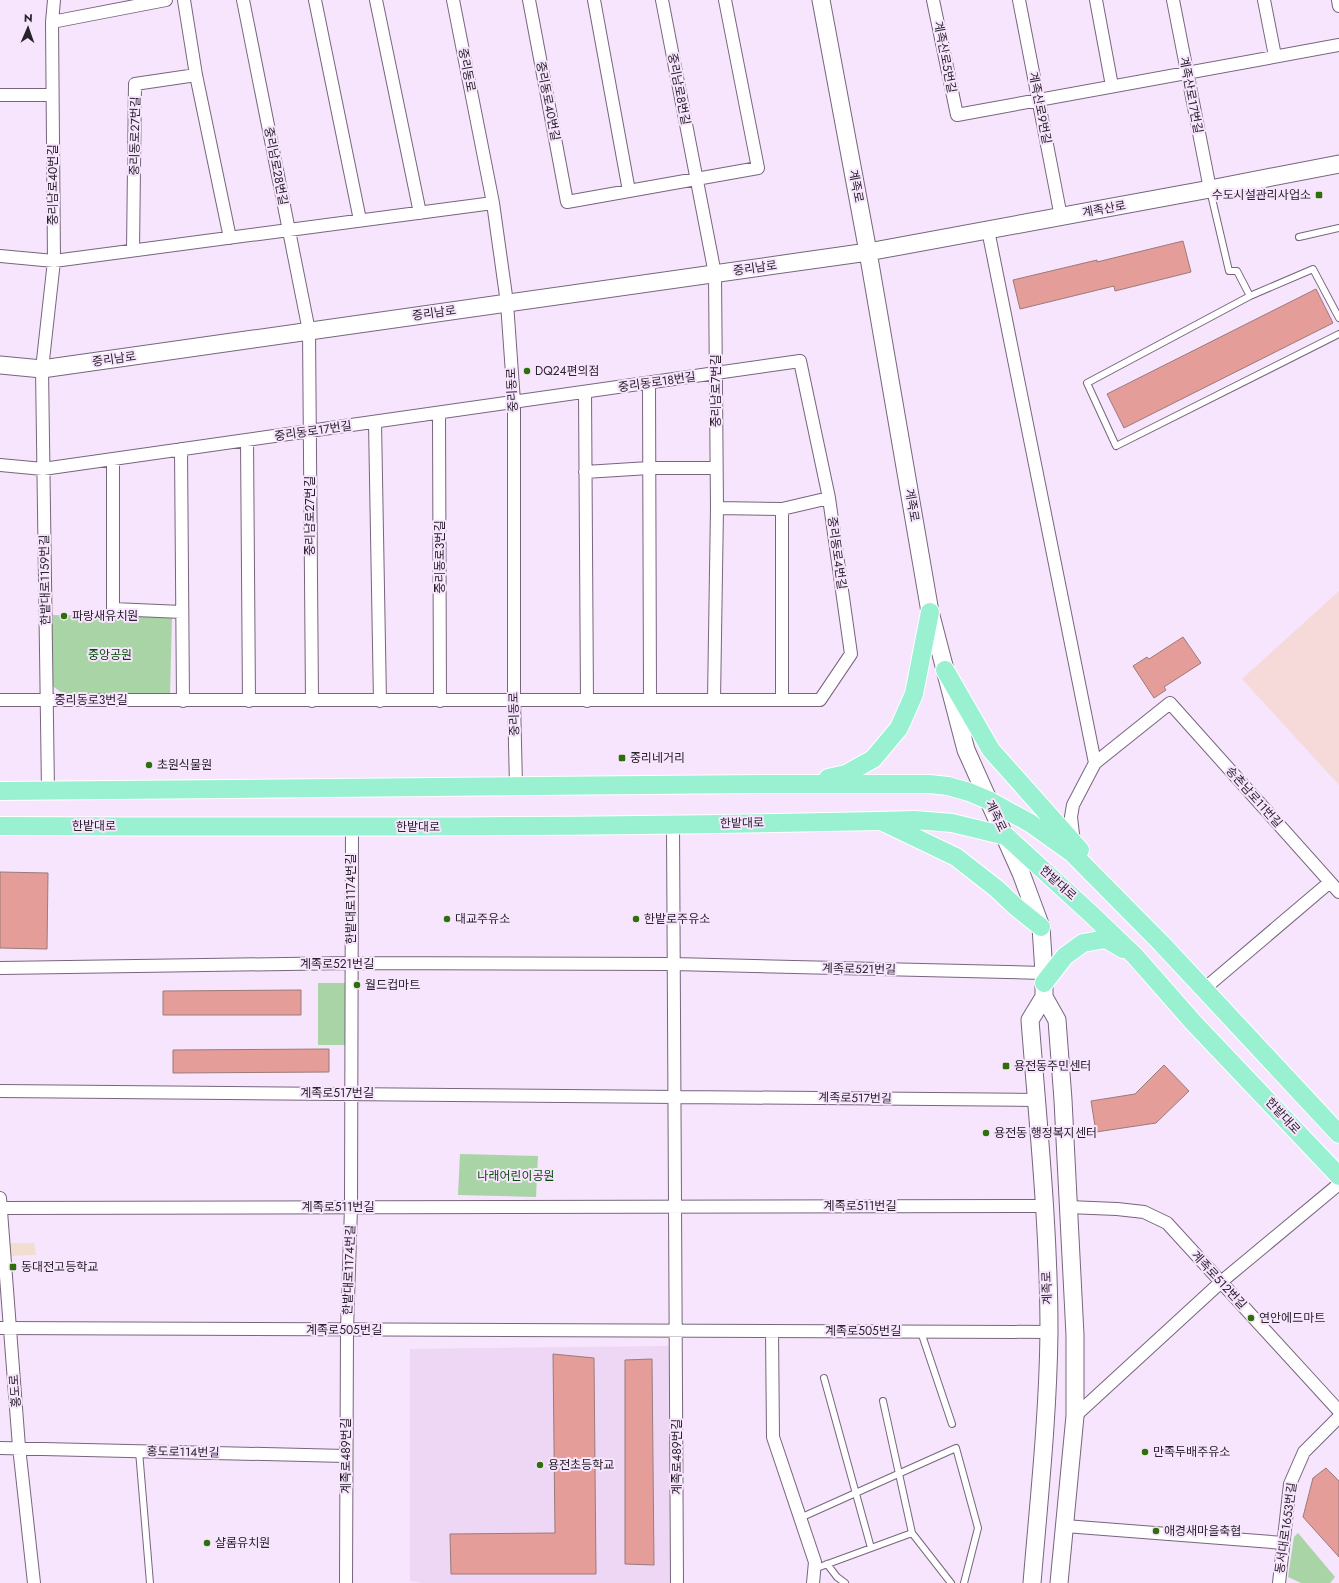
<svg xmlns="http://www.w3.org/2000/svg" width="1339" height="1583" font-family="Jost,'Noto Sans KR',sans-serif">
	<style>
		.commercial { fill: #f1dece }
		.industrial { fill: #f5dad9 }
		.built { fill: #eed6f5 }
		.green { fill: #a9d4a6 }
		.building { fill: #e59d9a; stroke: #9a7b79 }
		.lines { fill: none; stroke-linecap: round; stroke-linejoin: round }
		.service-casing { stroke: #76667c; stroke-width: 8 }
		.minor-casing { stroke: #76667c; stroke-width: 14 }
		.secondary-casing { stroke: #76667c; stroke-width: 19 }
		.primary-casing { stroke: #fff; stroke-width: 20 }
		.service { stroke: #fff; stroke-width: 6 }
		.minor { stroke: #fff; stroke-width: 12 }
		.secondary { stroke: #fff; stroke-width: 17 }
		.primary { stroke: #9af1d1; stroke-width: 18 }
		.poi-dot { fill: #2d7009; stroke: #f7e4fd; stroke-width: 1.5 }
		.labels { text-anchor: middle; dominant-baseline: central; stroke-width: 4; stroke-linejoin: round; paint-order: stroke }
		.street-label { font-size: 12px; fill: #29222b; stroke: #f7e4fd }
		.poi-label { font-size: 12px; fill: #29222b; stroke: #f7e4fd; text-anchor: start }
		.park-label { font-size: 12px; fill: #054b06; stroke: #f7e4fd }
	</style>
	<rect width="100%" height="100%" fill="#f7e4fd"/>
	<!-- commercial -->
	<path class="commercial" d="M6 1243H34L36 1255 7 1256Z"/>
	<!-- industrial -->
	<path class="industrial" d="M1339 591V785L1242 679Z"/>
	<!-- built -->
	<path class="built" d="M669 1346 671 1583H423L410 1581V1349Z"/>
	<!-- green -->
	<path class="green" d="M50 615 172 617 170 696 64 694 48 683Z
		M318 983H346V1045H318Z
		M460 1154 538 1156 536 1197 458 1195Z
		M1298 1533 1335 1577 1330 1583H1301L1288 1577 1294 1537Z"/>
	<!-- building -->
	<path class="building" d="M1183 241 1191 272 1115 291 1114 286 1020 309 1013 280 1097 260V262Z
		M1316 289 1333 323 1124 428 1107 394Z
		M1183 637 1201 663 1164 687 1166 690 1154 698 1133 666 1147 657 1149 659Z
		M0 872 48 873 47 949 0 948Z
		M301 990V1015H163V991Z
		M329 1049V1072L173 1073V1050Z
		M1164 1065 1189 1091 1156 1123 1096 1132 1091 1101 1135 1094Z
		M553 1354 594 1358 596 1574H451L450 1534 555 1533Z
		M652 1359 654 1565 625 1564V1360Z
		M1326 1468 1339 1481V1557L1303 1517 1313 1478Z"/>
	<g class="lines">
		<defs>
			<path id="service" d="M1210 190 1229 271H1237L1250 296 1087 383 1116 446 1339 334
				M1299 237 1339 228
				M1250 296 1313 269 1339 318
				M921 1332 952 1424
				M824 1378 871 1548
				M883 1401 912 1533 951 1583
				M139 1451 150 1583
				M800 1518 956 1448 978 1528 964 1583
				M827 1564 837 1577 845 1583
				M814 1569 912 1533"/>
			<path id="minor" d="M184 0 196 75 230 238
				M243 0 309 331 312 701
				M315 0 360 220
				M376 0 420 213
				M453 0 493 203 507 303 514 402V701L516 786
				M529 0 567 202 758 168 725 0
				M594 0 629 191
				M662 0 715 274 717 508 714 700
				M933 0 957 115 1339 45
				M1019 0 1061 217
				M1096 0 1112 86
				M1173 0 1210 189
				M1264 0 1275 56
				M1338 0 1339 6
				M52 22 166 0
				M0 95H52
				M988 230 1095 763 1170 703 1339 892
				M133 250 135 84 196 75
				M0 256 54 261 493 203
				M649 383 650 700
				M585 392 587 701
				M439 413 440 701
				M375 422 380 701
				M247 440 249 701
				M181 449 183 701
				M113 459V609L182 612
				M0 465 43 469 800 361 829 498 851 654 820 700H0
				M585 472 649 468H716
				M717 508 782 509 829 498
				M782 509V700
				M48 791 42 369 54 261 52 22 54 0
				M673 825C673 1077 677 1330 677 1583
				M1074 843 1071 817 1073 805 1095 763
				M0 968 351 963 673 964 1044 973
				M1204 989 1330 882
				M0 1091 1036 1100
				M0 1198 19 1447 34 1583
				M1068 1207 1117 1209 1144 1212 1167 1223 1339 1411
				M0 1208 1045 1206
				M0 1328 1049 1332
				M772 1331 773 1437 815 1562 813 1583
				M1075 1416 1221 1282 1339 1184
				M0 1448 346 1456
				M1065 1526 1284 1543
				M346 1583 347 1330 351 1207 352 827
				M1279 1583 1290 1484 1304 1452 1339 1417"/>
			<path id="secondary" d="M821 0 868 252 930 612 966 750 1021 873 1041 927 1044 973V997L1030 1020C1038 1124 1049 1228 1049 1332 1048 1416 1039 1499 1032 1583
				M0 365 42 369 868 252 1210 189 1339 164
				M1044 997 1057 1020 1063 1100 1075 1335V1416L1059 1583"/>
			<path id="primary" d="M945 670 991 750 1080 850
				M828 778 846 774 873 759 899 728 914 694 930 612
				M0 791 759 784H929L948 786 969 792 988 800 1030 823 1072 853 1162 944 1339 1134
				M883 822 956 857 997 889 1016 907 1041 927
				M0 826C305 827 610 828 915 820L952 823 1006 836 1090 913 1135 956 1192 1021 1339 1176
				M1044 983 1065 956 1083 943 1106 939 1123 949"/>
		</defs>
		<!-- service casing -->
		<use href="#service" class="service-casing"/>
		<!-- minor casing -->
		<use href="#minor" class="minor-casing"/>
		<!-- secondary casing -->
		<use href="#secondary" class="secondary-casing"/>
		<!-- primary casing -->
		<use href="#primary" class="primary-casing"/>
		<!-- service -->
		<use href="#service" class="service"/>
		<!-- minor -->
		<use href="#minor" class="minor"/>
		<!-- secondary -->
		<use href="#secondary" class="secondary"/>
		<!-- primary -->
		<use href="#primary" class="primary"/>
	</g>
	<!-- markers -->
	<g class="poi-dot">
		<rect x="1315" y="191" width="8" height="8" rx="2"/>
		<circle cx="527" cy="371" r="4"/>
		<circle cx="64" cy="616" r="4"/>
		<rect x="618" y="754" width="8" height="8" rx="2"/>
		<circle cx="149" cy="765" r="4"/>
		<circle cx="447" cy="919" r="4"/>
		<circle cx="636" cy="919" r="4"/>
		<circle cx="357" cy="985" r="4"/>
		<rect x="1002" y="1062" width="8" height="8" rx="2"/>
		<circle cx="986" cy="1133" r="4"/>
		<rect x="9" y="1263" width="8" height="8" rx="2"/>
		<circle cx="1251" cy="1318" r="4"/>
		<circle cx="1145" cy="1452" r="4"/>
		<circle cx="540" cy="1465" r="4"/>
		<circle cx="1156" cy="1531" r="4"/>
		<circle cx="207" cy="1543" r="4"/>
	</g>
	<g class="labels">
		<!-- street labels -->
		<g class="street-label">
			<text transform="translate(945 57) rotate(79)">계족산로5번길</text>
			<text transform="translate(467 70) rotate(79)">중리동로</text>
			<text transform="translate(679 89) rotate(79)">중리남로8번길</text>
			<text transform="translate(1191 95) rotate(79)">계족산로17번길</text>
			<text transform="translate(548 101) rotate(79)">중리동로40번길</text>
			<text transform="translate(1040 108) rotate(79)">계족산로9번길</text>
			<text transform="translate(135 136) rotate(-89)">중리동로27번길</text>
			<text transform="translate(276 166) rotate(79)">중리남로28번길</text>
			<text transform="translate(53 185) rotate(-90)">중리남로40번길</text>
			<text transform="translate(856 186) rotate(79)">계족로</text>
			<text transform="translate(1104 209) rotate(-10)">계족산로</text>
			<text transform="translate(755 268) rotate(-8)">중리남로</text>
			<text transform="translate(434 313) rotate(-8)">중리남로</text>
			<text transform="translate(114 359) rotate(-8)">중리남로</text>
			<text transform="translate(657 382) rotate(-8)">중리동로18번길</text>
			<text transform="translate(512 390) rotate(-93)">중리동로</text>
			<text transform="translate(716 391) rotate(-90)">중리남로7번길</text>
			<text transform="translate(313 431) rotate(-8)">중리동로17번길</text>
			<text transform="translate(912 505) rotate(80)">계족로</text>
			<text transform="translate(310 516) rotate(-90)">중리남로27번길</text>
			<text transform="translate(837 553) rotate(82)">중리동로4번길</text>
			<text transform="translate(440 557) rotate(-90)">중리동로3번길</text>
			<text transform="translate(45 580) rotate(-91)">한밭대로1159번길</text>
			<text x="91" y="700">중리동로3번길</text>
			<text transform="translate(514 714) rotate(-91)">중리동로</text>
			<text transform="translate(1254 797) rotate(48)">송촌남로11번길</text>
			<text transform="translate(996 816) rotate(64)">계족로</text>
			<text transform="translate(742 823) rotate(-1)">한밭대로</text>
			<text x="94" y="826">한밭대로</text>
			<text x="418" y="827">한밭대로</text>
			<text transform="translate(1058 883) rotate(42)">한밭대로</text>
			<text transform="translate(351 899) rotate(-90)">한밭대로1174번길</text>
			<text x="337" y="964">계족로521번길</text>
			<text transform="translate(859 969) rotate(1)">계족로521번길</text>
			<text x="337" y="1093">계족로517번길</text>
			<text transform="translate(855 1098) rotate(1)">계족로517번길</text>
			<text transform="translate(1283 1116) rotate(47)">한밭대로</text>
			<text x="860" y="1206">계족로511번길</text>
			<text x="338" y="1207">계족로511번길</text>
			<text transform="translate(349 1270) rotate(-88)">한밭대로1174번길</text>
			<text transform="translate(1219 1280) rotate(47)">계족로512번길</text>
			<text transform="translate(1047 1288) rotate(-92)">계족로</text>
			<text x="344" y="1330">계족로505번길</text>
			<text x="863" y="1331">계족로505번길</text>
			<text transform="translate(15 1391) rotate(-94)">홍도로</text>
			<text transform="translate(183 1452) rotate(1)">홍도로114번길</text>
			<text transform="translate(346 1456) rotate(-90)">계족로489번길</text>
			<text transform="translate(677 1457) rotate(-90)">계족로489번길</text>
			<text transform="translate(1286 1528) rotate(-82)">동서대로1653번길</text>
		</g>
		<!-- poi labels -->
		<g class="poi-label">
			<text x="1311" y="195" text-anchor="end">수도시설관리사업소</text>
			<text x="535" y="371">DQ24편의점</text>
			<text x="72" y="616">파랑새유치원</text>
			<text x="630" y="758">중리네거리</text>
			<text x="157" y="765">초원식물원</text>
			<text x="455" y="919">대교주유소</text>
			<text x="644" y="919">한밭로주유소</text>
			<text x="365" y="985">월드컵마트</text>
			<text x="1014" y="1066">용전동주민센터</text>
			<text x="994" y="1133">용전동 행정복지센터</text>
			<text x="21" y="1267">동대전고등학교</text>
			<text x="1259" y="1318">연안에드마트</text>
			<text x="1153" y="1452">만족두배주유소</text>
			<text x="548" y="1465">용전초등학교</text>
			<text x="1164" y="1531">애경새마을축협</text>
			<text x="215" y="1543">샬롬유치원</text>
		</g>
		<!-- park labels -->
		<g class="park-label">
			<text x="110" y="655">중앙공원</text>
			<text x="516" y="1176">나래어린이공원</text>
		</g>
	</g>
	<!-- north arrow -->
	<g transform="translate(28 28) rotate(2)" stroke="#f7e4fd" stroke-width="3" paint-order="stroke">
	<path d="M0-3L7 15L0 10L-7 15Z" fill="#29222b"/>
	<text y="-6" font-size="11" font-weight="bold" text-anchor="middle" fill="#29222b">N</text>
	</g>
</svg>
